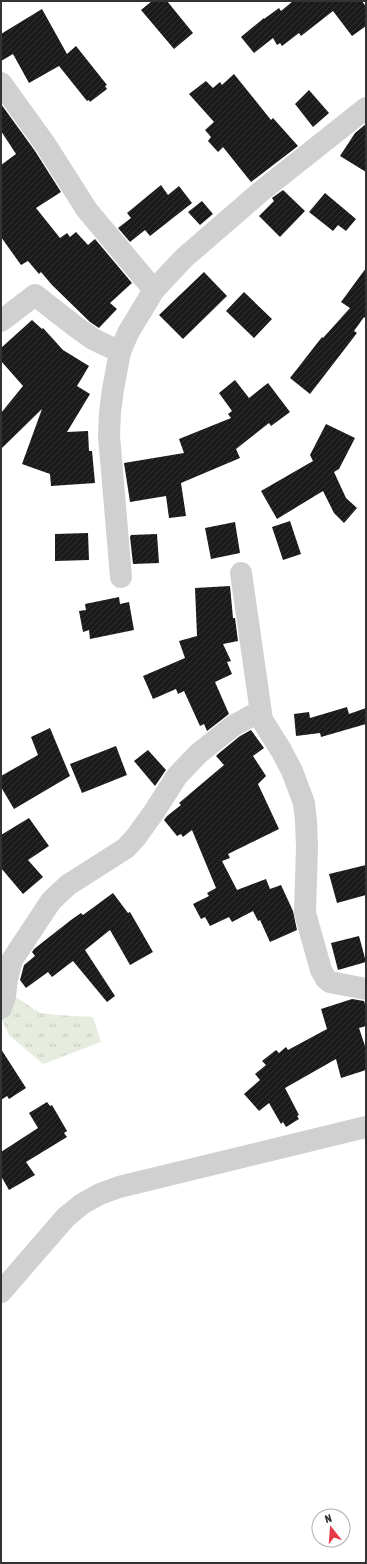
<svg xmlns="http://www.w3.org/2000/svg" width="367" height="1564" font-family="'Asap Condensed',sans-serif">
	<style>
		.grass { fill: url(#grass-tufts) }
		.building { fill: url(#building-hatch) }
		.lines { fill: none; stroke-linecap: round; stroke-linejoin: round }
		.street { stroke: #d0d0d0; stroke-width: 22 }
	</style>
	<defs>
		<pattern id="grass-tufts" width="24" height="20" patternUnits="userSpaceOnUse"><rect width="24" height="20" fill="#e6ecdf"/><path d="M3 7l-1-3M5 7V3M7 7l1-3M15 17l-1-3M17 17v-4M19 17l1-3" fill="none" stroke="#c6cbc0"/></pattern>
		<pattern id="building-hatch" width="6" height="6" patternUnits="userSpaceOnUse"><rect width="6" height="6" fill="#1a1a1a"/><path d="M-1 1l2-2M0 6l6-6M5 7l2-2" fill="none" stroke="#333"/></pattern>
	</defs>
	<rect width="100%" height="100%" fill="#fff"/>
	<!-- grass -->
	<path class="grass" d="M10 993 40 1013 58 1015 93 1017 101 1042 43 1064 9 1035 1 1018Z"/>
	<!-- building -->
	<path class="building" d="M152 1H167L193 33 174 49 141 10Z
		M293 1H362L366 7V26L352 36 333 11 301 36 299 33 282 46 280 43 277 45 273 38 254 53 241 37 264 18V19L279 8 281 11Z
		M42 9 67 54 76 46 107 85 105 86 107 89 90 102 89 100 87 101 59 66 29 83 13 54 1 61V34Z
		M234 74 271 120 273 118 298 146 251 182 223 147 218 152 208 141 211 137 205 130 214 122 189 94 206 81 213 88 220 82 222 85Z
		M309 90 329 113 313 127 295 104Z
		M1 104 35 151 61 192 36 208 60 238 67 233 70 237 76 232 88 245 95 239 132 283 110 303 117 309 99 328 90 322 52 285 41 272 39 274 28 261 21 265 1 237V165L16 154 1 131Z
		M366 124V172L340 156 355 133Z
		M161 185 168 195 179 186 192 203 150 236 145 230 130 242 118 228 131 218 127 213Z
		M283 190 305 211 280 237 259 216 274 201 272 198Z
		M325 193 356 219 346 231 338 225 333 231 309 212Z
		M202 201 213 214 200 225 188 212Z
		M366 268V319L364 317 354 331 357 333 310 394 290 378 322 337 323 338 350 308 341 302Z
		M204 272 227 296 183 339 159 315Z
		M244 292 272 319 254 338 226 311Z
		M32 320 42 329 43 328 63 350 89 366 77 386 90 394 67 432 88 431 89 451H92L95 483 51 486 50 474 22 464 42 409 1 449V413L23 386 1 361V348Z
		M235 380 249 398 268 383 290 412 271 426 269 423 236 449 240 458 181 483 186 516 169 518 166 496 130 502 124 463 184 453 179 439 231 418 228 414 232 411 219 393Z
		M326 424 355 438 339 469 334 472 346 498 357 508 344 523 334 513 323 491 277 519 261 491 313 461 310 455Z
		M290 521 301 554 283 560 272 527Z
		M235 522 240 553 211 559 205 528Z
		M88 533 89 560 55 561V534Z
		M157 534 159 563 133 564 130 537 131 535Z
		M230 586 233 618H235L238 641 223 644 231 661 227 662 232 674 215 682 229 714 207 731 204 724 200 726 184 691 178 694 176 689 153 699 143 676 185 658 179 641 197 636 195 588Z
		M119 597 120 604 129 602 134 630 90 639 89 630 83 632 79 611 86 610 85 604Z
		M347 707 349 714 366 708V724L321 737 320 733 296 736 294 714 309 712 310 718Z
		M50 728 70 776 14 809 1 787V776L38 755 31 737Z
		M251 730 264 748 253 756 266 776 258 784 279 829 228 854 230 858 222 861 237 890 266 879 270 889 281 885 293 911 297 930 270 942 260 920 258 921 253 911 232 922 229 917 210 926 205 917 201 919 193 904 209 896 207 893 216 888 192 830 183 837 181 834 177 836 164 820 167 816 181 805 179 803 224 765 216 756 218 754 240 736Z
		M116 746 127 775 82 793 70 764Z
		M148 750 166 770 155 786 134 761Z
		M29 818 49 846 28 860 43 877 23 894 1 868V835Z
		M366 865V895L337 903 329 874Z
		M113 893 128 913 130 912 153 952 130 965 110 930 85 950 115 996 107 1002 73 961 52 977 48 972 26 988 20 980 24 965 35 956 32 952 34 949 71 920 81 913 83 915Z
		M359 936 366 962 338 970 331 943Z
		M352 999 364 1001 366 1007V1026L359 1028 366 1049V1070L341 1078 336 1059 285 1088 299 1115 297 1116 299 1119 286 1127 283 1122 281 1124 269 1103 259 1111 244 1094 260 1080 255 1074 266 1065 262 1061 276 1050 279 1053 286 1047 288 1050 327 1029 321 1009Z
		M1 1049 26 1088 9 1099 7 1096 1 1100Z
		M47 1102 50 1106 52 1105 67 1131 64 1133 67 1137 26 1162 35 1175 9 1190 1 1176V1152L38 1128 29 1113Z"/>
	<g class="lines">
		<!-- street -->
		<path class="street" d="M1 83 45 144 87 210 154 290
			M1 321 35 295 76 327 93 339 120 352
			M241 573 262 720 281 750 292 771 304 803 306 821 307 847 305 913 321 970 326 979 330 982 366 989
			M121 577 109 436 110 412 113 389 120 352 128 333 154 290 184 258 259 193 366 108
			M1 1008 5 996 7 979 12 960 51 901 68 885 126 848 136 837 154 812 177 776 198 754 233 726 260 711
			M1 1292 66 1217 82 1204 100 1194 119 1187 366 1127"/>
	</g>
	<!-- border -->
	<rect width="367" height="1564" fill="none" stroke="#333333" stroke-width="4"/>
	<!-- north arrow -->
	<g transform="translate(331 1528) rotate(343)"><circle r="19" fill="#ffffff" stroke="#adadad"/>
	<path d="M0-3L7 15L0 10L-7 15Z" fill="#e63946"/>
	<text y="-6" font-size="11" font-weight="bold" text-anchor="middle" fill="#333333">N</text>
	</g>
</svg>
